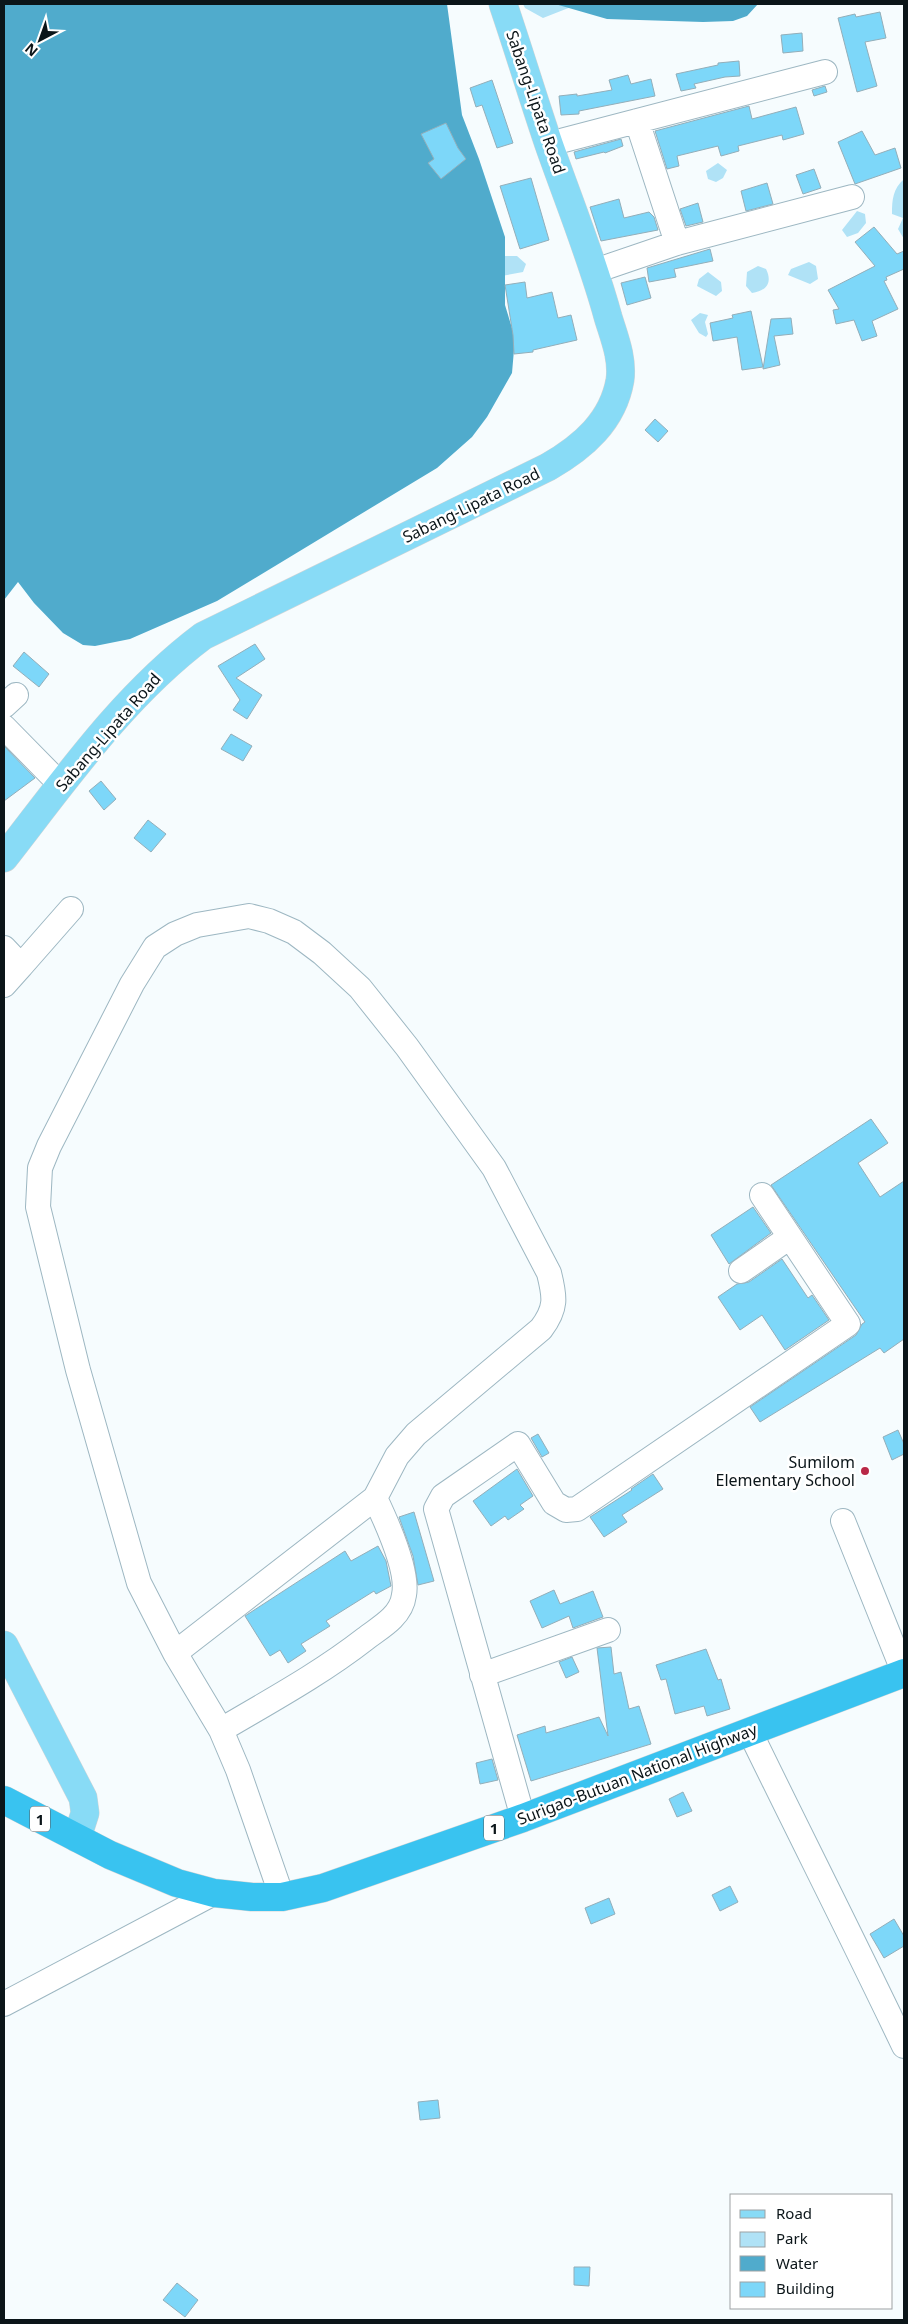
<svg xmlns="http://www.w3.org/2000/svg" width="908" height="2324" font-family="'Noto Sans',sans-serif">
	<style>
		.green { fill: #b0e2f6 }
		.water { fill: #50abcc }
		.building { fill: #7dd7f9; stroke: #93aeb9 }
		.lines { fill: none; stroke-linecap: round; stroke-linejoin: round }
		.minor-casing { stroke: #9db7c2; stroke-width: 26 }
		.major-casing { stroke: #d3d5d6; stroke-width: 29 }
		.highway-casing { stroke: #d3d5d6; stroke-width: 29 }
		.minor { stroke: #fff; stroke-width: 24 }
		.major { stroke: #88dbf6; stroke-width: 28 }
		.highway { stroke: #39c3f0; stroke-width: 28 }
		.poi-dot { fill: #b92847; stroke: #fff; stroke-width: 2 }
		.labels { text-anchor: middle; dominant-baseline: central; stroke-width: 5; stroke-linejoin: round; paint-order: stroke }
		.shield { fill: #fff; stroke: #545b5e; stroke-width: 1 }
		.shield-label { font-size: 15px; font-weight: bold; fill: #0b1519 }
		.street-label { font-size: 16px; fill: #0b1519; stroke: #fff }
		.poi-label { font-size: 16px; fill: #0b1519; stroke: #fff; text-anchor: end }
	</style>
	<rect width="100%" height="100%" fill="#f6fcfe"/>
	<!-- green -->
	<path class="green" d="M523 4H572L571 7 543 18 525 8Z
		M718 163 727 170 723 178 716 182 708 179 706 171Z
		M904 179V239L898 229 903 218 892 214C892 199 893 189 904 179Z
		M857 211 865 214 866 223 858 233 847 237 842 230Z
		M505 256H517L526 264 523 272 496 277 497 262Z
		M809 262 816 266 818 279 810 284 788 275 791 269Z
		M758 266 766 269C773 283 766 291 752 293L746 286 747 272Z
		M708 272 721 282 722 291 716 296 697 286 699 279Z
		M700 313 708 315 705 322 708 334 706 337 699 333 691 320Z"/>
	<!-- water -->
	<path class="water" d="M4 4H447L462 115 479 159 505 237V305L515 338 512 373 487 417 472 437 437 468 217 601 130 639 95 646 83 645 63 633 34 603 18 582 4 600Z
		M555 4H758L747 16 733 21 703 22 607 19Z"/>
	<!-- building -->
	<path class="building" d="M880 12 886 38 865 42 877 86 857 92 838 18 855 14 856 17Z
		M802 33 803 51 783 53 781 35Z
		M739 61 740 76 725 77 694 84 696 88 681 91 676 74 718 65V63Z
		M628 75 631 84 651 79 655 96 579 111V114L561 115 559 96 577 94V96L612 90 609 80Z
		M492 80 513 143 497 148 482 105 476 107 470 88Z
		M825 86 827 92 814 96 812 90Z
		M749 106 752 119 796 107 804 134 783 140 782 135 738 146 739 151 721 156 718 146 677 156 679 166 667 169 655 131Z
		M446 123 458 148 466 159 441 179 428 163 434 159 421 134Z
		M862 131 875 155 895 148 901 168 855 184 838 142Z
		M621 139 623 146 605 153 604 152 576 159 574 152Z
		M814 169 821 188 803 194 796 175Z
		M531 178 549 240 520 249 500 186Z
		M767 183 773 204 746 211 741 191Z
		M619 199 624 218 649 212 654 217 658 230 601 241 590 207Z
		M698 203 703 222 686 226 680 209Z
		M874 227 897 254 904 251V269L886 277 887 280 884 281 898 309 872 321 877 336 862 341 854 320 836 324 833 310 839 309 828 290 875 266 855 242Z
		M710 249 713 261 674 269 676 277 649 282 647 268Z
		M645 277 651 298 627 305 621 283Z
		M525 282 527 298 552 292 558 318 571 315 577 340 533 350V352L514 354 513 335 505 285Z
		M751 311 763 367 742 370 737 337 713 341 710 323 733 318 732 315Z
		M791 318 793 334 774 336 780 365 763 369 771 319Z
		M655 419 668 431 658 442 645 430Z
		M255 644 265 659 236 678 262 695 247 719 233 710 240 700 218 666Z
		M24 652 49 674 39 687 13 666Z
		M231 734 252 746 243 761 221 749Z
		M4 746 35 778 4 801Z
		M101 781 116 799 104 810 89 791Z
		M148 820 166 834 151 852 134 838Z
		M871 1119 888 1143 858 1163 880 1197 904 1181V1339L884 1353 880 1348 760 1422 750 1407 856 1335 862 1324 865 1322 771 1185Z
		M753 1207 771 1233 729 1264 711 1235Z
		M782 1259 808 1298 812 1295 829 1320 785 1350 762 1315 740 1330 718 1297 737 1284 749 1282Z
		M898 1430 904 1444V1454L892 1460 883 1437Z
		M538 1434 549 1453 542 1457 531 1438Z
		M517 1469 533 1496 520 1505 524 1509 508 1520 505 1516 491 1526 473 1501Z
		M653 1474 663 1489 622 1515 627 1522 604 1537 590 1517 632 1490 631 1489Z
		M414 1512 434 1581 418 1585 413 1556 399 1517Z
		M378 1546 386 1561 391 1586 376 1594 374 1591 326 1621 330 1626 301 1644 306 1651 288 1663 280 1650 270 1656 245 1616 345 1551 351 1561Z
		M554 1590 560 1604 593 1591 603 1617 573 1628 569 1616 542 1628 530 1601Z
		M611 1647 614 1674 621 1672 629 1709 639 1706 651 1744 531 1781 517 1735 545 1726 546 1733 599 1717 608 1736 597 1648Z
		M706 1649 718 1680 721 1679 730 1709 707 1716 704 1706 675 1714 666 1679 661 1680 656 1665Z
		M572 1657 579 1672 566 1678 559 1662Z
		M492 1759 498 1780 480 1784 476 1763Z
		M683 1792 692 1811 677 1817 669 1799Z
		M730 1886 738 1902 720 1911 712 1895Z
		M609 1898 615 1914 591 1924 585 1908Z
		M894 1919 904 1936V1946L884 1958 870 1934Z
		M438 2100 440 2118 420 2120 418 2102Z
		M574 2267H590L589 2286 574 2285Z
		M177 2283 198 2300 185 2317 163 2300Z"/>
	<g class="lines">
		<defs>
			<path id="minor" d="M637 121 677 243
				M549 144 825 72
				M595 271 677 243 852 197
				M4 706 16 695
				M4 727 61 785
				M4 948 21 966 4 985
				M21 966 71 909
				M741 1271 790 1237
				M843 1521 904 1673
				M175 1653 375 1498 397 1456 416 1434 541 1329C557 1308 555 1297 549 1273L494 1168 407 1047 360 988 322 953 294 932 269 921 249 916 197 925 175 934 155 947 132 984 49 1146 40 1168 38 1207 78 1370 139 1583 175 1653 221 1730 238 1770 282 1897
				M482 1675 608 1630
				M221 1730C270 1701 320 1674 365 1639 374 1632 384 1626 392 1618 398 1612 403 1603 404 1595 409 1571 386 1521 375 1498
				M750 1732C801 1837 854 1941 904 2046
				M523 1818 436 1509 443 1496 518 1444 554 1503 566 1510 577 1509 848 1324 762 1195
				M4 2004 214 1893"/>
			<path id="major" d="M4 858C65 780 123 696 203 636L548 467C583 447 613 421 620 380 623 358 614 337 608 317 592 258 569 202 549 145 533 98 519 51 503 4
				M4 1645 83 1798 85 1813 77 1838"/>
			<path id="highway" d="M4 1800 110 1855 177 1883 214 1893 252 1897H282L323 1888 523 1818 904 1673"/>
		</defs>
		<!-- minor casing -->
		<use href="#minor" class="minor-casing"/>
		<!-- major casing -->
		<use href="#major" class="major-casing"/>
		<!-- highway casing -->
		<use href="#highway" class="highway-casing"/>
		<!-- minor -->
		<use href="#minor" class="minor"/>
		<!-- major -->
		<use href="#major" class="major"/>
		<!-- highway -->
		<use href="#highway" class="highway"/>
	</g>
	<!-- markers -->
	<circle class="poi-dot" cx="865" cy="1471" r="5"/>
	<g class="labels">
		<!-- shield labels -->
		<g class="shield">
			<rect x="30" y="1806.5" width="20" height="25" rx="4"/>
			<rect x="484" y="1815.5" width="20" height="25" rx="4"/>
		</g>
		<g class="shield-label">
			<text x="40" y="1819">1</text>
			<text x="494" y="1828">1</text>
		</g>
		<!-- street labels -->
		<g class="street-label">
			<text transform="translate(536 102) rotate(71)">Sabang-Lipata Road</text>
			<text transform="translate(471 505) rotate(-26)">Sabang-Lipata Road</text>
			<text transform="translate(108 732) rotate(-49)">Sabang-Lipata Road</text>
			<text transform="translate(637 1774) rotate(-21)">Surigao-Butuan National Highway</text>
		</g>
		<!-- poi labels -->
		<g class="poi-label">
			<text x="855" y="1462">Sumilom<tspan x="855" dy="18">Elementary School</tspan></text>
		</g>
	</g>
	<!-- border -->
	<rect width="908" height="2324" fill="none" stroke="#0b1519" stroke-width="10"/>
	<!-- legend -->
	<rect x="730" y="2194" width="162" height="115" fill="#ffffff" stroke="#9da1a3"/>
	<rect x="740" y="2210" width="25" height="8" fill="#88dbf6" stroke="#9da1a3"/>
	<text x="776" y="2219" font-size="15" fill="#0b1519">Road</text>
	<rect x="740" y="2232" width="25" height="15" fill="#b0e2f6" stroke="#9da1a3"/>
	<text x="776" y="2244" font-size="15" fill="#0b1519">Park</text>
	<rect x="740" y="2256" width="25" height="15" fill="#50abcc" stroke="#9da1a3"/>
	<text x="776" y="2269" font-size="15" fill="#0b1519">Water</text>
	<rect x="740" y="2282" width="25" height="15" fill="#7dd7f9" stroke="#9da1a3"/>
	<text x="776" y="2294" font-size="15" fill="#0b1519">Building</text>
	<!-- north arrow -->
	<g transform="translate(40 40) rotate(221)" stroke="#ffffff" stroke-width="4" paint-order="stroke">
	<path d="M0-4L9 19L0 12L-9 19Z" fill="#0b1519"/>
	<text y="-8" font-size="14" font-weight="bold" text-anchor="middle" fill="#0b1519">N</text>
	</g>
</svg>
